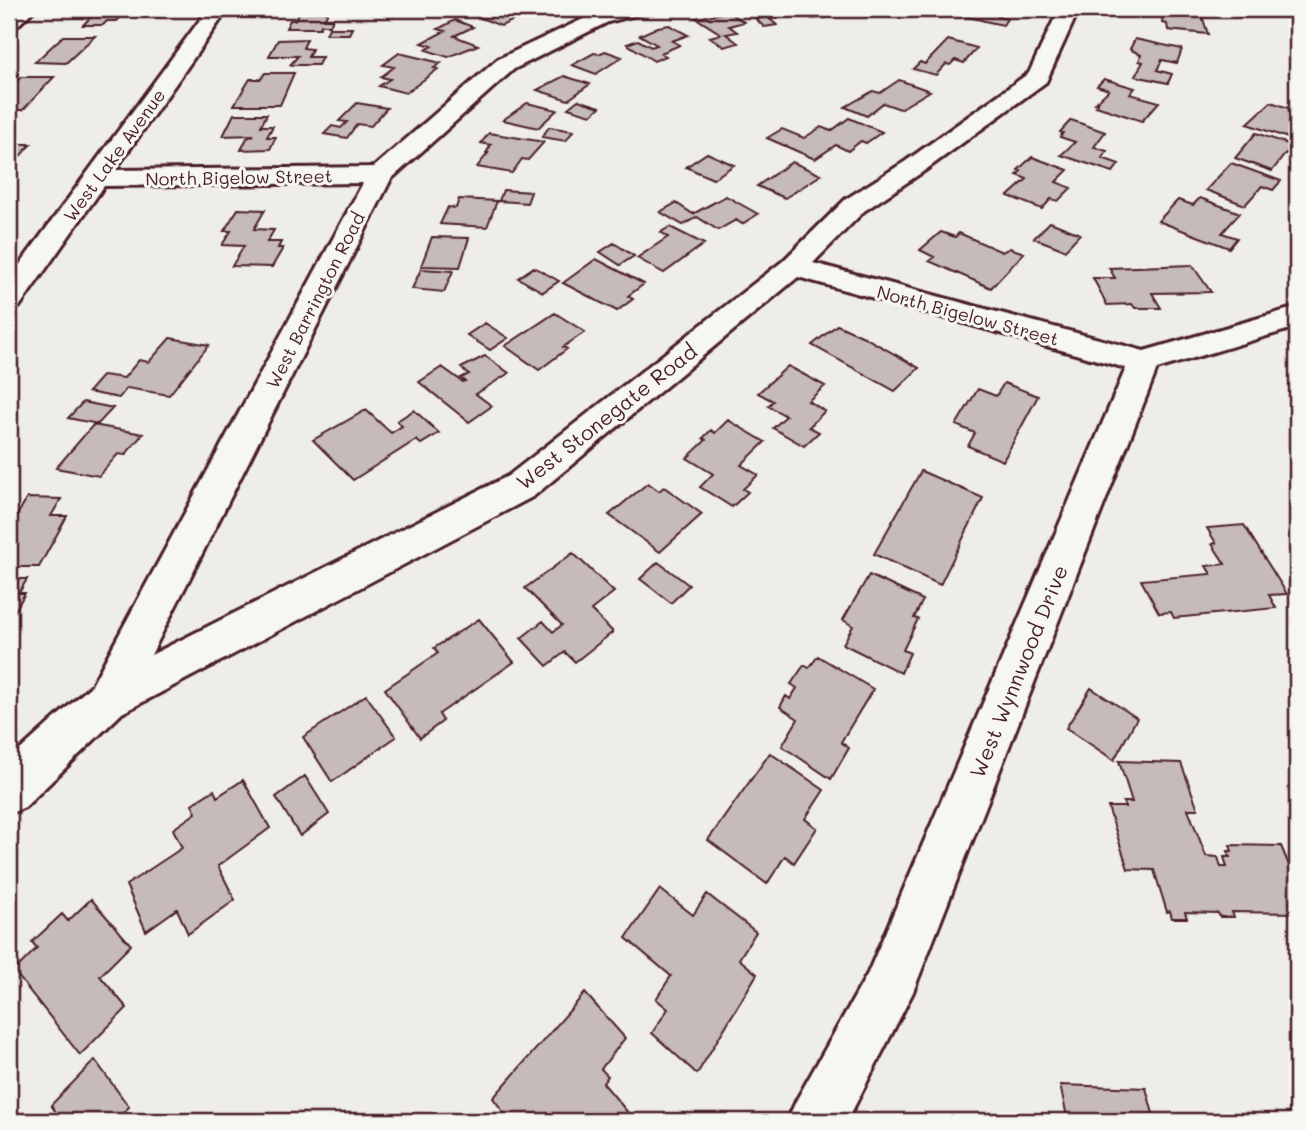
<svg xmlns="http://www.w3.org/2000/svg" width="1306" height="1130" font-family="Mali,sans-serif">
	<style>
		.building { fill: #c6babb; stroke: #4a1f2b; stroke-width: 2 }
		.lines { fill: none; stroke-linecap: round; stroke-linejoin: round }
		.minor-casing { stroke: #4a1f2b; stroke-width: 6 }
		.minor { fill: #f6f6f2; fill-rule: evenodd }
		.labels { text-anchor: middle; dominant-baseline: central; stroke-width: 6; stroke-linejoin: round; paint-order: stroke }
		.far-street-label { font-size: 18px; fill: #4a1f2b; stroke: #f6f6f2 }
		.street-label { font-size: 21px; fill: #4a1f2b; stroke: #f6f6f2 }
	</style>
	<rect width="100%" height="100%" fill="#efedea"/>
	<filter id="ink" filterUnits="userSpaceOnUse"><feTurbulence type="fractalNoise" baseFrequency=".0143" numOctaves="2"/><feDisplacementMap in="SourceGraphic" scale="14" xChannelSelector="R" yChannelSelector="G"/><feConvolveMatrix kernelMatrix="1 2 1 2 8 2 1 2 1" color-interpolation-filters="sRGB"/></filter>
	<g filter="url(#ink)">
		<!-- building -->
		<path class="building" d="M93 9H128L117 21H107L103 25H83L95 13H90Z
			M478 9H552L540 14 534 11 501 26 468 13Z
			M755 9H793L795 10 779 13 784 17 772 19 768 15 763 16Z
			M842 9 819 11 825 18 812 19 805 10Z
			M959 9H1004L998 17 1007 19 1003 25 989 22 964 16 967 12Z
			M1179 9H1204L1207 16H1202L1208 34 1168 30 1167 24 1162 23 1163 14 1180 16Z
			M300 12H328L324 19H333L330 25H321L320 28H286L290 20H295Z
			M728 12 744 22 729 26 737 32 726 34 738 43 724 47 710 37 721 34 696 18Z
			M767 17 777 25 764 27 756 19Z
			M455 20 473 27 454 36 478 45 448 57 426 50 432 46 422 43 445 31 438 29Z
			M669 25 688 35 672 41 680 45 661 53 666 56 654 61 627 44 638 40 651 47 657 45 640 35 658 27Z
			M329 28H352L349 34H326Z
			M63 36H95L66 63 35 62Z
			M307 39 303 48 312 49 308 57H322L318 65H290L298 56H269L278 40Z
			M1135 39 1182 49 1177 63 1162 60 1157 70 1172 74 1168 83 1135 76 1143 62 1139 61 1141 55 1130 49Z
			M948 40 977 48 964 63 955 60 950 65 946 64 936 75 913 69 920 62 925 64Z
			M605 51 622 57 596 74 572 65 594 53 599 54Z
			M399 53 441 63 434 68 438 69 406 93 379 86 390 79 381 77 394 67 383 65Z
			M265 73H294L280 105H234L250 79H261Z
			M564 76 590 84 568 100 537 90Z
			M21 77H54L23 110H9V89Z
			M1104 79 1135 88 1130 94 1159 102 1142 121 1096 106 1098 104 1095 103 1109 90 1097 86Z
			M899 80 930 91 900 109 883 103 867 116 845 107 873 91 880 93Z
			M578 100 600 107 591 115 568 108Z
			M1271 102 1297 111V141L1247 124Z
			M357 103 387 108 371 126 357 124 347 138 324 134 332 126 341 128 347 122 339 121Z
			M527 103 557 110 538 128 503 120Z
			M234 114H267L261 126H273L267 137H276L270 149 241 150 247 138 254 135 223 136Z
			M849 118 882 132 866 143 861 141 848 151 836 145 815 159 767 138 782 129 804 138 821 127 831 131Z
			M1071 120 1105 132 1094 147 1107 151 1102 158 1119 164 1113 172 1061 155 1075 142 1060 137 1063 133 1060 132Z
			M549 127 573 131 566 141 542 137Z
			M489 133 544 142 528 160 522 159 512 173 477 167 488 153H486L491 145 481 143Z
			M1256 133 1297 147V157L1286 153 1272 171 1235 158Z
			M9 144H31L14 163H9Z
			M707 153 734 165 713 179 686 167Z
			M1032 157 1068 170 1056 182 1071 188 1058 201 1051 199 1042 209 1008 196 1027 179 1017 175 1021 171 1018 170Z
			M792 162 821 175 785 198 757 186Z
			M1231 163 1281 181 1273 190 1262 186 1245 205 1206 190Z
			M503 190 531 192 527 203 499 201Z
			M726 196 758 214 742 224 736 220 718 230 697 217 683 225 660 212 676 203 693 214Z
			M1200 198 1240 213 1222 233 1237 238 1229 248 1158 221 1178 200 1193 205Z
			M459 199 497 201 487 227 440 224 448 207 456 208Z
			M238 209 265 210 254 229 274 230 267 242H281L278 248H283L272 267 232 266 244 246 222 245 231 231H224Z
			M1050 222 1080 234 1065 250 1034 238Z
			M670 227 704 244 664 273 637 258 668 237 661 232Z
			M941 232 955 237 959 233 1002 252 1010 248 1024 253 991 288 929 261 934 257 920 250Z
			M432 237 469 238 460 267 421 266Z
			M614 243 634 256 620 265 600 252Z
			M596 259 644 284 628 296 633 299 617 311 563 283Z
			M1192 265 1211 292 1152 293 1161 308H1135L1132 304 1107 305 1093 278H1115L1109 268Z
			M534 267 559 281 543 292 518 278Z
			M421 269 453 271 444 292 412 289Z
			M555 313 585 332 563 347 567 349 539 370 505 346Z
			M485 323 508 338 490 350 467 335Z
			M837 325 864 337 919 368 895 391 812 345Z
			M170 338 209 345 169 395 127 388 119 398 88 392 103 375 124 378 139 360 149 362Z
			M485 356 509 373 476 394 492 406 469 422 419 382 442 367 463 382 465 381 461 378 469 374 461 368Z
			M788 366 825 386 808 401 825 411 809 427 819 432 804 446 773 428 786 416 768 406 773 401 758 393Z
			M1004 383 1038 396 1003 461 968 446 975 433 956 425 978 389 996 396Z
			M83 402 113 408 98 424 68 418Z
			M366 410 391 433 402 426 397 421 414 410 439 433 421 444 416 440 353 480 313 440Z
			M728 420 765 442 741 465 758 475 743 489 748 492 732 507 700 487 713 474 687 458 706 440 703 438 711 430 715 433Z
			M93 425 143 434 125 455 118 454 99 476 56 468Z
			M921 471 983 498 940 585 874 554Z
			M648 483 659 491 664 487 702 514 660 552 609 515Z
			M27 498 61 499 51 516H67L39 567H9V529Z
			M1244 525 1287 594 1269 595 1276 608 1174 618 1171 612 1159 613 1141 580 1211 574 1206 566 1225 564 1212 544 1216 543 1207 528Z
			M573 553 614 592 591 610 613 632 575 662 565 652 547 666 521 638 543 621 553 632 562 625 525 588Z
			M658 562 689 585 671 603 640 579Z
			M869 575 923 600 914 618 918 619 903 650 910 653 901 673 843 644 853 626 843 620Z
			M9 579H27L19 593H25L9 622Z
			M479 619 514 662 439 714 443 721 420 738 385 689 438 653 434 648Z
			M818 656 873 689 841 742 849 748 831 779 782 746 798 719 780 707 786 696 790 699 797 688 791 684 804 665 809 668Z
			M1091 688 1137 718 1114 760 1066 728Z
			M366 695 396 737 332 782 303 737Z
			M770 753 824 790 805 819 817 828 794 863 785 856 767 884 708 840Z
			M1119 761 1181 763 1198 809H1188L1206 856 1218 857 1221 867H1227L1224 857H1230L1228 851H1232L1230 845 1281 846 1297 884V913L1232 912 1234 917H1220L1218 913 1185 912 1187 918H1172L1170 911 1167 912 1154 870 1128 869 1108 807H1125L1123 802H1132Z
			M305 776 329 814 300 836 276 797Z
			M243 780 270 828 218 866 235 900 188 934 177 909 146 931 126 885 182 848 173 829 196 813 192 804 214 790 217 797Z
			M660 889 693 915 707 894 756 932 739 959 757 974 697 1074 652 1033 668 1009 656 999 671 976 626 938Z
			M91 899 131 945 100 976 127 1008 80 1055 14 971 37 948 32 942 62 914 68 921Z
			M585 993 625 1038 601 1069 608 1076 603 1083 635 1121H510L493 1098Z
			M95 1060 129 1107 115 1121H62L51 1105Z
			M1060 1085 1146 1088 1155 1121H1068Z"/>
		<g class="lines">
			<defs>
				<path id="minor" d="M13 9H35L16 27 9 29V13Z
					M208 9H228L115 170 374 167 498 59 594 14 613 9H646L643 13 608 22 514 69 391 179 151 655 508 476 783 261 846 199 906 161 1029 73 1059 9H1079L1046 82 924 171 864 211 813 263 1144 351 1297 307V327L1157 369 913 992 847 1121H787L796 1101 868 973 1126 368 798 277 534 496 122 713 25 807 9 814V760L92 685 363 183 104 186 19 307 9 309V279Z"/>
			</defs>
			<!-- minor casing -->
			<use href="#minor" class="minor-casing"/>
			<!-- minor -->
			<use href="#minor" class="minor"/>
		</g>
	</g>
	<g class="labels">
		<!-- far-street labels -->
		<g class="far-street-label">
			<text transform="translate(114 155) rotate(-54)">West Lake Avenue</text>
			<text transform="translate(239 177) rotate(-1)">North Bigelow Street</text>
			<text transform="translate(315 300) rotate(-63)">West Barrington Road</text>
			<text transform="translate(968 315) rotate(15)">North Bigelow Street</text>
		</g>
		<!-- street labels -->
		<g class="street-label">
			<text transform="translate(606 416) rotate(-38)">West Stonegate Road</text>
			<text transform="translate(1018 671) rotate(-68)">West Wynnwood Drive</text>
		</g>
	</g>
	<!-- margin -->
	<rect width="1306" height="1130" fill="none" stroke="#f6f6f2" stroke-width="35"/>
	<rect x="18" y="18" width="1271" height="1095" fill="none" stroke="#4a1f2b" stroke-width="2.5" filter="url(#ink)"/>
</svg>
